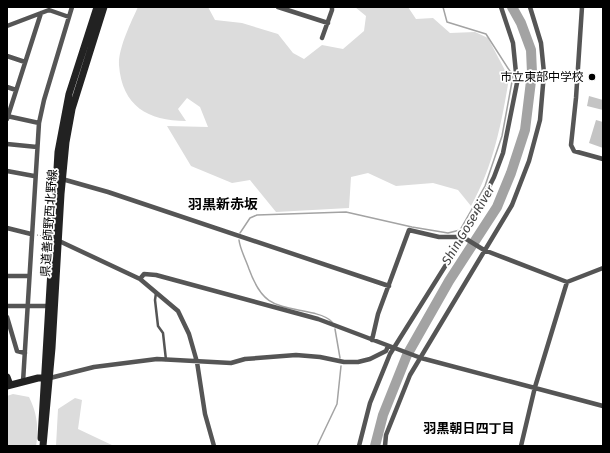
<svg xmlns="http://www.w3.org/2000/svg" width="610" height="453" font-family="'Fira Sans','Noto Sans JP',sans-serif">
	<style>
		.green { fill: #dcdcdc }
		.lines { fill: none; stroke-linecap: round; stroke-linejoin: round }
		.stream { stroke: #a3a3a3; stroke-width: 1.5 }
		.river { stroke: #a3a3a3; stroke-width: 10 }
		.building { fill: #c4c4c4 }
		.path { stroke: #777; stroke-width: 1; stroke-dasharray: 1 2; stroke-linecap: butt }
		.lane { stroke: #555; stroke-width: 2.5 }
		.street { stroke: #555; stroke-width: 4.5 }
		.secondary { stroke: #222; stroke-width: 7 }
		.poi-dot { fill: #000; stroke: #fff; stroke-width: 1.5 }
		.labels { text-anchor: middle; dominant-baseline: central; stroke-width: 3.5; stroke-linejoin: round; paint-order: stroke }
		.poi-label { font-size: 12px; fill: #000; stroke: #fff; text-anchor: end }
		.street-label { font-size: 12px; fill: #000; stroke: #fff }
		.water-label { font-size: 13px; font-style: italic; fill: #444; stroke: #fff }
		.neighbourhood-label { font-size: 13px; font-weight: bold; fill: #000; stroke: #fff }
		.quarter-label { font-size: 14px; font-weight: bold; fill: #000; stroke: #fff }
	</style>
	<rect width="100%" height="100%" fill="#fff"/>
	<!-- green -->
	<path class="green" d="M138 7H208L215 20 242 23 278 34 293 53 304 59 322 45 343 49 364 31 366 16 355 7H408L416 19 433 18 450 33 475 32 488 38 509 78C502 122 493 167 471 206L458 190 433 183 396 186 368 173 351 177 349 208 276 212 250 180 232 183 191 166 167 126 208 127 200 107 187 98 178 109 186 121C148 121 122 106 119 65 118 49 131 22 138 7Z
		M13 394 29 397C37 413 39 428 36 446H7V396Z
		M75 398 82 400 78 429 114 446H56L58 409Z"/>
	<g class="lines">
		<!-- stream -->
		<path class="stream" d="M240 233 250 218 257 215 346 212 412 227 448 233 460 230 485 186 502 136 513 76 486 34 447 22 443 7
			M239 240C240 249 246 260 249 269 263 308 277 305 313 313 320 315 327 316 332 322
			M335 329 340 358
			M317 446 337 404 341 366"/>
		<!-- river -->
		<path class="river" d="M375 446 383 415 407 355 449 281 497 207 511 173 525 130 532 73 531 50 521 23 512 7"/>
	</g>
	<!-- building -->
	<path class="building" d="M589 96 603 100V110L587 106Z
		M596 120 603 122V148L589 143Z"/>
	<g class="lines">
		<!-- path -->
		<path class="path" d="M37 235 48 237"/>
		<!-- lane -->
		<path class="lane" d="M156 293 155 300 158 326 163 333 166 360"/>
		<!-- street -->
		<path class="street" d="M278 7 328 23
			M582 7 576 98 571 145 574 151 603 159
			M7 26 49 10 69 17
			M322 38 332 10V7
			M7 56 25 62
			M7 87 16 90
			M7 116 39 123
			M7 119 41 13
			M7 144 37 147
			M7 171 34 176
			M62 179 108 192 389 286
			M7 228 31 234
			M57 240 140 279 178 311 189 334 197 362 205 414 214 446
			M7 276H29
			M140 279 144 274 156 275 318 319 421 358 603 406
			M7 306H49
			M7 317 17 351 25 353
			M372 340 378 314 409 230 439 237H463L484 250 567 282 603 268
			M50 378 94 367 157 359 231 363 245 359 296 355 320 357 344 362H358L370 359 386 351 388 346
			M23 382 39 123 44 100 72 7
			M359 446 370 403 390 354 466 233 494 177 503 153 517 83 513 43 501 7
			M385 446 386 435 410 375 512 205 529 161 540 120 544 73 541 43 530 7
			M521 446 535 387 567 282"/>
		<!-- secondary -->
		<path class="secondary" d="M7 377 10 385
			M7 386 38 378H48
			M41 438 58 152 69 94 97 7
			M43 446 52 348 61 194 66 142 72 109 104 7"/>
	</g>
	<!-- markers -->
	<circle class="poi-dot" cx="592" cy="77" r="4"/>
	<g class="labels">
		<!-- poi labels -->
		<g class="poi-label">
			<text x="584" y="77">市立東部中学校</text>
		</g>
		<!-- street labels -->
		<g class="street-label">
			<text transform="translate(49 223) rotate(-86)">県道善師野西北野線</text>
		</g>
		<!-- water labels -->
		<g class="water-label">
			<text transform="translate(468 225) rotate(-59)">Shin Gose River</text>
		</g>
		<!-- neighbourhood labels -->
		<g class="neighbourhood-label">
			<text x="469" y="428">羽黒朝日四丁目</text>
		</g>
		<!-- quarter labels -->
		<g class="quarter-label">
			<text x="223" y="204">羽黒新赤坂</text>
		</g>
	</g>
	<!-- border -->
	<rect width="610" height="453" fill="none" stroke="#000000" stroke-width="16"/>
</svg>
